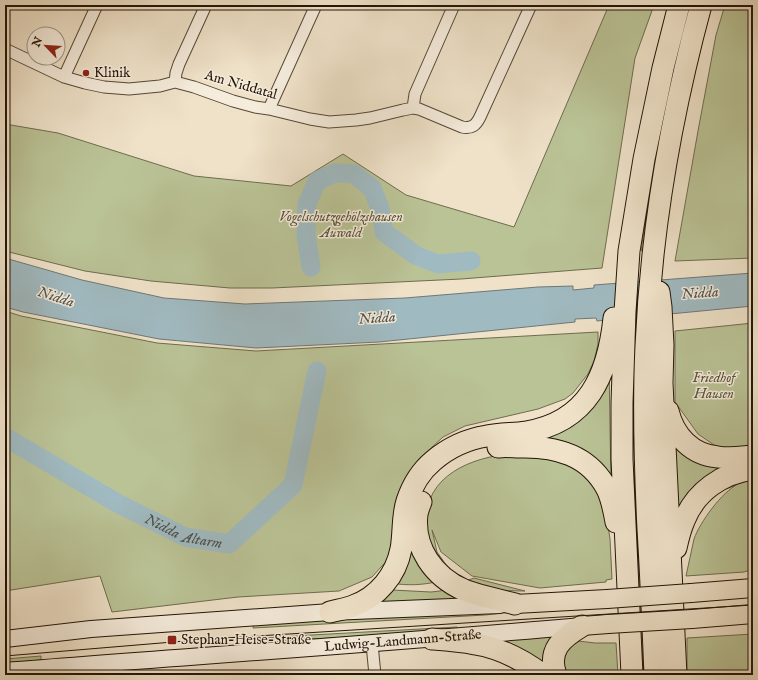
<svg xmlns="http://www.w3.org/2000/svg" width="758" height="680" font-family="'IM FELL English',serif">
	<style>
		.green { fill: #bac396; stroke: #6e6c4e }
		.water { fill: #a0bac1; stroke: #6e7877 }
		.lines { fill: none; stroke-linecap: round; stroke-linejoin: round }
		.river { stroke: #a0bac1; stroke-width: 19 }
		.street-casing { stroke: #554838; stroke-width: 13 }
		.secondary-casing { stroke: #221407; stroke-width: 18 }
		.primary-casing { stroke: #221407; stroke-width: 20 }
		.highway-casing { stroke: #221407; stroke-width: 23 }
		.street { stroke: #f5ecdc; stroke-width: 11 }
		.secondary { stroke: #f5ecdc; stroke-width: 16 }
		.primary { stroke: #efe2c9; stroke-width: 18 }
		.highway { stroke: #efe2c9; stroke-width: 21 }
		.tram { stroke: #221407; stroke-width: 1 }
		.primary-bridge-casing { stroke: #221407; stroke-width: 20; stroke-linecap: butt }
		.primary-bridge { stroke: #efe2c9; stroke-width: 18 }
		.poi-dot { fill: #8f2418; stroke: #f5ecdc; stroke-width: 1.5 }
		.labels { text-anchor: middle; dominant-baseline: central; stroke-width: 3; stroke-linejoin: round; paint-order: stroke }
		.poi-label { font-size: 14px; fill: #221407; stroke: #f5ecdc; text-anchor: start }
		.street-label { font-size: 14px; fill: #221407; stroke: #f5ecdc }
		.park-label { font-size: 14px; font-style: italic; fill: #575139; stroke: #f5ecdc }
		.water-label { font-size: 15px; font-style: italic; fill: #4e4e48; stroke: #f5ecdc }
	</style>
	<rect width="100%" height="100%" fill="#efe2c9"/>
	<filter id="stains"><feTurbulence type="fractalNoise" baseFrequency=".005" numOctaves="4"/><feColorMatrix values="0 0 0 0 .2 0 0 0 0 .09 0 0 0 0 .02 0 0 0 .5 -.17"/></filter>
	<radialGradient id="worn" r=".72"><stop offset=".6" stop-color="#630" stop-opacity="0"/><stop offset="1" stop-color="#630" stop-opacity=".3"/></radialGradient>
	<!-- green -->
	<path class="green" d="M609 5H654L635 58 602 268 461 279 272 288H230L151 281 85 271 5 251V124L58 133 194 176 291 186 343 154 406 195 514 227Z
		M690 5H694L644 250 641 251 656 150 666 98Z
		M725 5H753V258L675 261 698 131 716 35Z
		M5 311 21 316 157 343 256 351 598 332V344L594 361 588 374 573 393 565 399 538 409 465 426 443 437 418 460 412 472 391 556 372 577 339 591 238 597 112 612 100 576 5 591Z
		M753 323V447L720 449 698 434 675 402V331Z
		M609 363 611 488C603 476 596 463 584 455 568 445 550 443 532 442 503 440 472 445 447 460 419 478 405 512 414 544 419 559 429 571 440 581 424 585 408 586 391 583 408 560 405 539 408 513 411 495 421 475 436 464 447 455 460 448 474 444 512 433 548 442 580 412 585 407 590 402 594 396 601 386 605 374 609 363Z
		M672 436 729 463 677 525Z
		M520 453 574 465 599 491 607 519 610 539 612 579 606 580V582L540 588 472 576 441 552 432 530 437 552 452 573C447 568 436 560 433 554 430 549 425 536 425 531 424 526 426 520 426 515 431 470 480 455 520 453Z
		M753 479V569L744 572 686 576C689 564 691 551 694 539 700 522 722 492 738 484 743 482 748 481 753 479Z
		M474 578 525 591C503 591 482 589 461 583Z
		M449 589 475 599 370 607 392 590 431 592 440 591Z
		M515 610 521 611 485 615 253 628V624Z
		M457 627V629L385 635 312 639 253 643V639L311 635Z
		M565 633 551 671 491 638Z
		M753 634V675H687V638Z
		M578 641 595 643H616L618 675H562L563 653Z
		M41 656V660L5 663V659Z"/>
	<!-- water -->
	<path class="water" d="M5 258 82 280 164 298 245 304 405 298 538 287 573 286V290L594 288V285L753 273V306L597 321 596 318 575 319V322L379 342 256 348 159 339 23 312 5 307Z"/>
	<g class="lines">
		<!-- river -->
		<g class="river">
			<path d="M311 267 306 235 307 204 317 181 335 173 354 174 372 188 380 208 384 232 415 255 438 264 471 261"/>
			<path id="s1" d="M5 437 117 503 185 537 229 544 293 485 317 371"/>
		</g>
		<defs>
			<path id="street" d="M5 49 64 77 85 83 104 87 129 89 160 86 175 82 194 87 233 101 255 107 269 109 310 119 329 122 356 120 370 118 403 110 413 108 419 109 462 127C472 129 476 125 480 117L531 5
				M64 77 97 5
				M175 82 176 73 179 64 206 5
				M413 108 415 94 454 5
				M269 109 316 5
				M372 644 375 675"/>
			<g id="secondary">
				<path d="M5 639 91 629 330 612 500 605"/>
				<path id="s2" d="M5 671C197 656 389 643 582 626"/>
			</g>
			<path id="primary" d="M691 593 753 588
				M515 604 607 599
				M692 619 753 614
				M582 626 608 624"/>
			<path id="highway" d="M659 292 661 307 663 345 662 383 676 675
				M668 411C674 436 692 455 718 457 730 459 741 457 753 456
				M498 447C506 446 513 447 520 447 556 446 589 455 607 489 612 499 614 511 616 522
				M421 502C419 506 418 510 417 514 413 548 434 577 464 590 469 592 474 593 479 595 491 598 503 601 515 604
				M676 548C678 539 680 530 684 521 695 492 722 473 753 469
				M330 612C337 610 346 609 353 606 378 597 396 575 401 549 404 533 402 516 407 501 412 486 421 471 433 461 448 448 468 439 487 436 500 433 514 434 526 432 588 422 608 375 614 318
				M432 639C446 640 461 641 475 644 500 648 523 660 543 675
				M556 675C547 650 562 638 582 626
				M632 675 622 459V403L625 312 629 251 644 159 663 68 679 5
				M655 675C653 626 651 578 648 529 645 468 643 407 646 346 651 231 671 116 701 5"/>
		</defs>
		<!-- street casing -->
		<use href="#street" class="street-casing"/>
		<!-- secondary casing -->
		<use href="#secondary" class="secondary-casing"/>
		<!-- primary casing -->
		<use href="#primary" class="primary-casing"/>
		<!-- highway casing -->
		<use href="#highway" class="highway-casing"/>
		<!-- street -->
		<use href="#street" class="street"/>
		<!-- secondary -->
		<use href="#secondary" class="secondary"/>
		<!-- primary -->
		<use href="#primary" class="primary"/>
		<!-- highway -->
		<use href="#highway" class="highway"/>
		<!-- tram -->
		<path class="tram" d="M5 656 209 639 753 605"/>
		<defs>
			<path id="primary-bridge" d="M607 599 691 593
				M608 624 692 619"/>
		</defs>
		<!-- primary-bridge casing -->
		<use href="#primary-bridge" class="primary-bridge-casing"/>
		<!-- primary-bridge -->
		<use href="#primary-bridge" class="primary-bridge"/>
	</g>
	<!-- markers -->
	<g class="poi-dot">
		<circle cx="86" cy="73" r="4"/>
		<rect x="167" y="635" width="10" height="10" rx="2"/>
	</g>
	<g class="labels">
		<!-- poi labels -->
		<g class="poi-label">
			<text x="94" y="73">Klinik</text>
			<text x="181" y="640">Stephan-Heise-Straße</text>
		</g>
		<!-- street labels -->
		<g class="street-label">
			<text transform="translate(241 85) rotate(16)">Am Niddatal</text>
			<text stroke="none"><textPath href="#s2" startOffset="399">Ludwig-Landmann-Straße</textPath></text>
		</g>
		<!-- park labels -->
		<g class="park-label">
			<text x="341" y="217">Vogelschutzgehölzshausen<tspan x="341" dy="16">Auwald</tspan></text>
			<text x="714" y="378">Friedhof<tspan x="714" dy="16">Hausen</tspan></text>
		</g>
		<!-- water labels -->
		<g class="water-label">
			<text transform="translate(700 293) rotate(-4)">Nidda</text>
			<text transform="translate(56 297) rotate(18)">Nidda</text>
			<text transform="translate(377 318) rotate(-4)">Nidda</text>
			<text stroke="none"><textPath href="#s1" startOffset="203">Nidda Altarm</textPath></text>
		</g>
	</g>
	<!-- margin -->
	<rect width="758" height="680" fill="none" stroke="#efe2c9" stroke-width="20"/>
	<rect x="6" y="6" width="746" height="668" fill="none" stroke="#221407" stroke-width="2"/>
	<rect x="10" y="10" width="738" height="660" fill="none" stroke="#221407"/>
	<!-- north arrow -->
	<g transform="translate(46 46) rotate(295)"><circle r="19" fill="#f5ecdc" stroke="#a19687"/>
	<path d="M0-3L7 15L0 10L-7 15Z" fill="#8f2418"/>
	<text y="-6" font-size="11" font-weight="bold" text-anchor="middle" fill="#221407">N</text>
	</g>
	<rect width="100%" height="100%" filter="url(#stains)"/>
	<rect width="100%" height="100%" fill="url(#worn)"/>
</svg>
